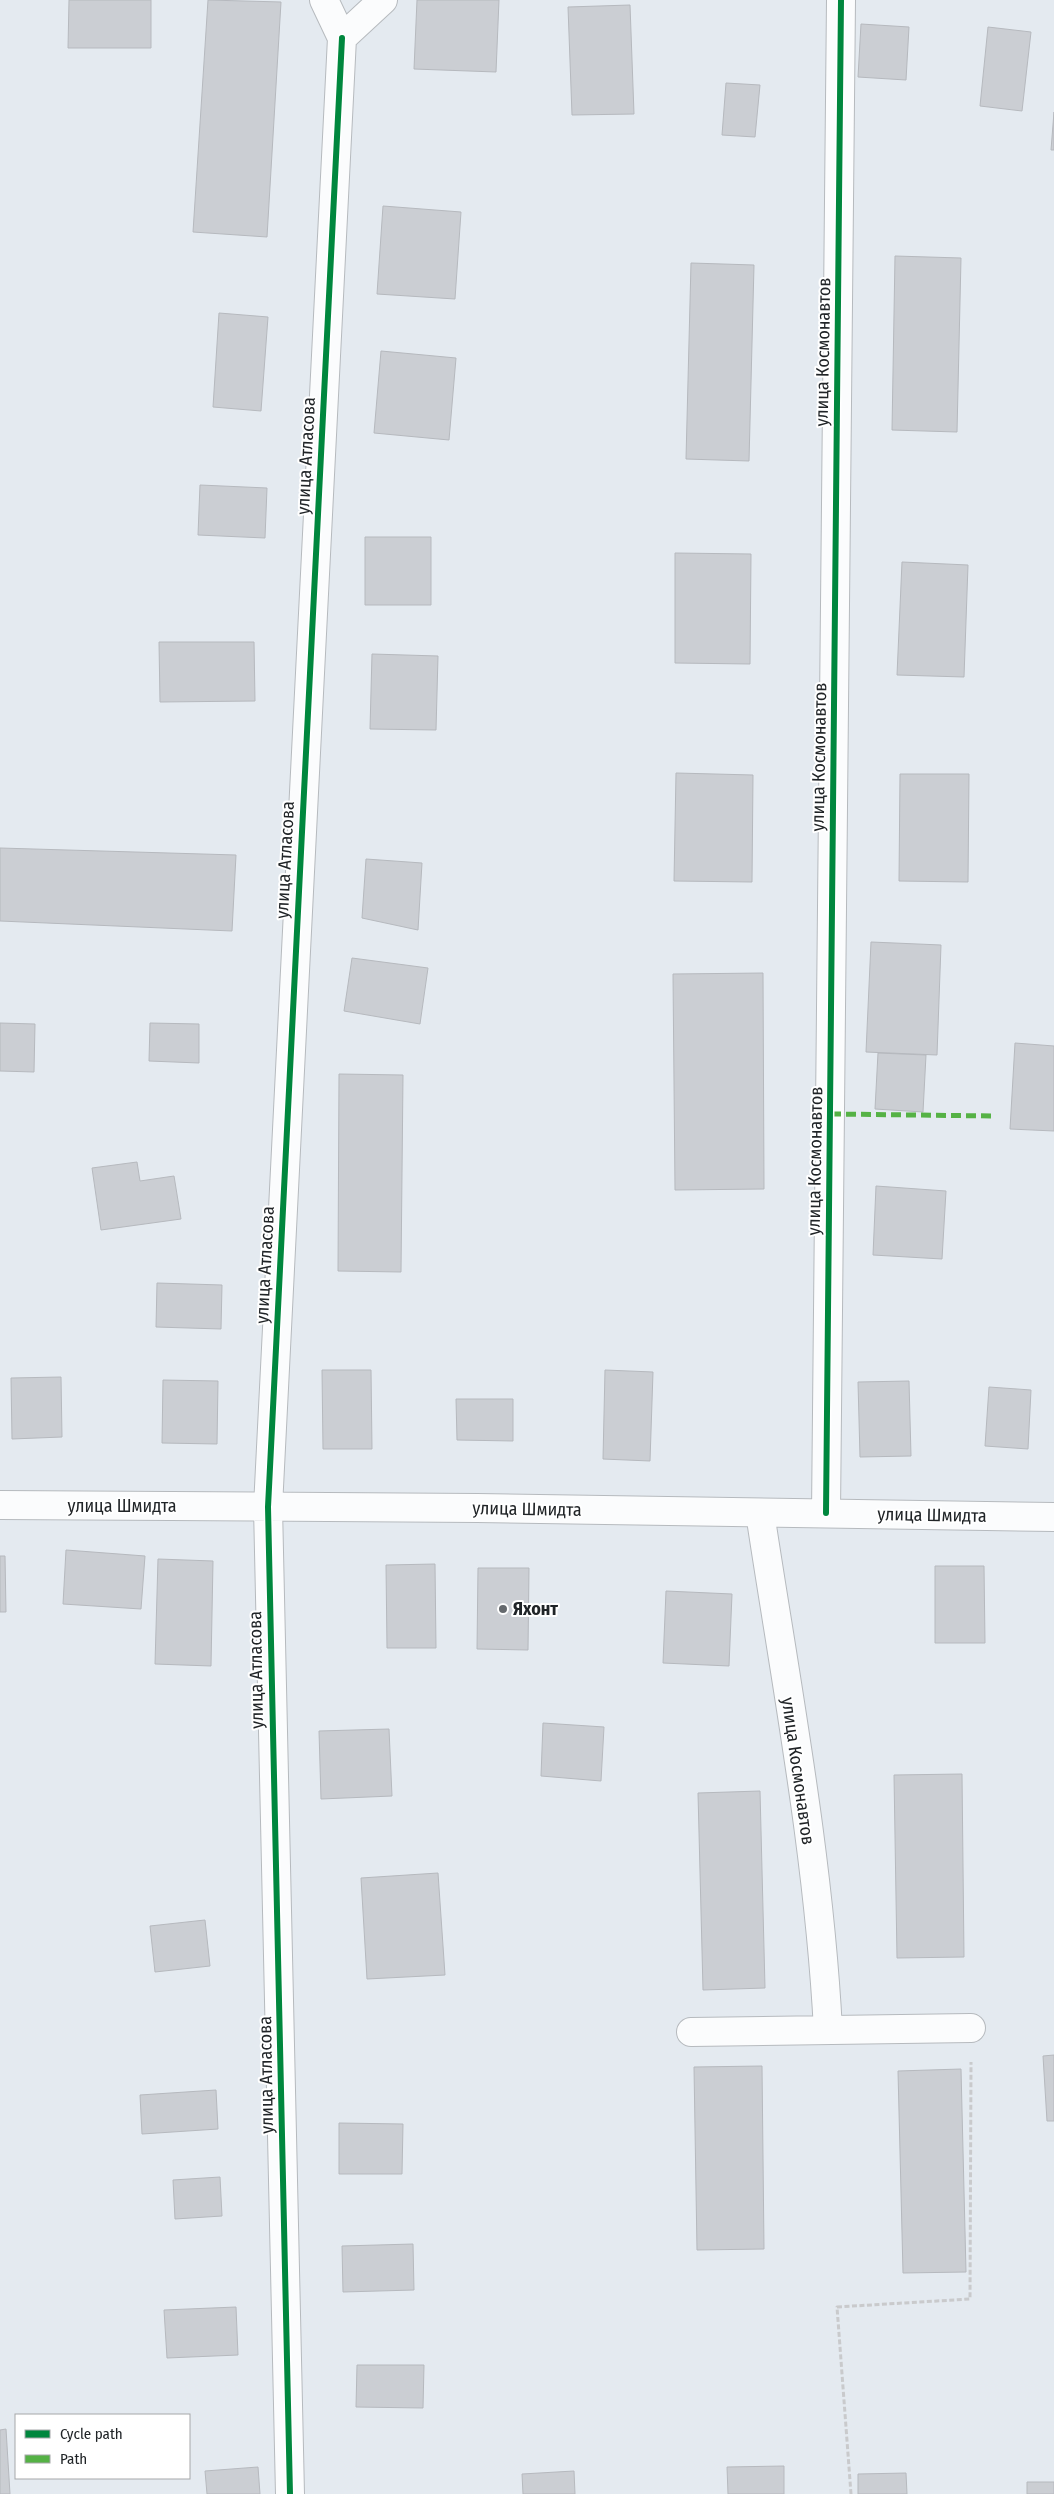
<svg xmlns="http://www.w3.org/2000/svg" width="1054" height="2494" font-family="'Fira Sans Condensed',sans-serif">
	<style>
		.building { fill: #cbced3; stroke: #b6b9be }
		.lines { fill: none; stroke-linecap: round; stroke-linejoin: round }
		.minor-casing { stroke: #b6babe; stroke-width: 30 }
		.path { stroke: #c9cacc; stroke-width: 3; stroke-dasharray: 5 2.5; stroke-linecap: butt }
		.minor { stroke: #fbfcfd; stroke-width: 28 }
		.quiet { stroke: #55b245; stroke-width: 5; stroke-dasharray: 10 5; stroke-linecap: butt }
		.cycleway-casing { stroke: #fff; stroke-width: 9 }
		.cycleway { stroke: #00873e; stroke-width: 6 }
		.poi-dot { fill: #65696d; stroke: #fff; stroke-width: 2 }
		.labels { text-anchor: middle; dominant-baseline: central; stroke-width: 4; stroke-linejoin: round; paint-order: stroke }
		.street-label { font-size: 18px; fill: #202427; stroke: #fff }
		.poi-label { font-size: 18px; font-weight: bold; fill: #202427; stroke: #fff; text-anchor: start }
	</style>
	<rect width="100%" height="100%" fill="#e4eaf0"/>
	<!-- building -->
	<path class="building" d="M69 0H151V48H68Z
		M208 0 281 2 267 237 193 232Z
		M417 0H499L496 72 414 69Z
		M630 5 634 114 572 115 568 7Z
		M861 24 909 27 906 80 858 77Z
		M988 27 1031 32 1022 111 980 106Z
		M726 83 760 85 755 137 722 135Z
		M1054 112V150H1051Z
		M383 206 461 212 455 299 377 294Z
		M895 256 961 258 957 432 892 430Z
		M691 263 754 265 749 461 686 459Z
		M219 313 268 317 261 411 213 407Z
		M381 351 456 358 449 440 374 433Z
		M200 485 267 488 265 538 198 535Z
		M365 537H431V605H365Z
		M675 553 751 554 750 664 675 663Z
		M902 562 968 565 964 677 897 675Z
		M159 642H254L255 701 160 702Z
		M372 654 438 656 436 730 370 729Z
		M676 773 753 775 752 882 674 881Z
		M900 774H969L968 882 899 881Z
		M0 848 236 855 232 931 0 921Z
		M366 859 422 863 418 930 362 918Z
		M871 942 941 945 937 1055 866 1052Z
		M352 958 428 968 420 1024 344 1011Z
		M763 973 764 1189 675 1190 673 974Z
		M0 1023 35 1024 34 1072 0 1071Z
		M150 1023 199 1024V1063L149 1061Z
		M1015 1043 1054 1046V1131L1010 1129Z
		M878 1053 926 1055 923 1112 875 1109Z
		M339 1074 403 1075 401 1272 338 1271Z
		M137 1162 140 1181 174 1176 181 1219 101 1230 92 1168Z
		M876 1186 946 1191 942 1259 873 1255Z
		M157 1283 222 1285 221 1329 156 1327Z
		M322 1370H371L372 1449H323Z
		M605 1370 653 1372 650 1461 603 1459Z
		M61 1377 62 1437 12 1439 11 1378Z
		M163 1380 218 1381 217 1444 162 1443Z
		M909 1381 911 1456 860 1457 858 1382Z
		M989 1387 1031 1390 1028 1449 985 1446Z
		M456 1399H513V1441L457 1440Z
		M66 1550 145 1556 141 1609 63 1604Z
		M0 1556H5L6 1612H0Z
		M158 1559 213 1561 211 1666 155 1664Z
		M435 1564 436 1648H387L386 1565Z
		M935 1566H984L985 1643H935Z
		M478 1568H529L528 1650 477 1649Z
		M666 1591 732 1594 729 1666 663 1663Z
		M543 1723 604 1727 601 1781 541 1776Z
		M389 1729 392 1796 321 1799 319 1731Z
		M962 1774 964 1957 897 1958 894 1775Z
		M760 1791 765 1988 703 1990 698 1793Z
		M438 1873 445 1975 367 1979 361 1878Z
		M205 1920 210 1966 155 1972 150 1926Z
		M1054 2055V2121H1047L1043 2056Z
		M762 2066 764 2249 697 2250 694 2067Z
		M961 2069 966 2272 903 2273 898 2071Z
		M216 2090 218 2129 142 2134 140 2095Z
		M339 2123 403 2124 402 2174H339Z
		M220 2177 222 2216 175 2219 173 2180Z
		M413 2244 414 2290 343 2292 342 2246Z
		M236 2307 238 2355 167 2358 164 2310Z
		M357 2365H424L423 2408 356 2407Z
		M6 2429 10 2494H0V2430Z
		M784 2466V2494H728L727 2467Z
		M258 2467 260 2494H207L205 2471Z
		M574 2471 575 2494H523L522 2474Z
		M906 2473 907 2494H858V2474Z
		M1027 2482H1054V2494H1027Z"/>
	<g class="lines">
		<defs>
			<path id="minor" d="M324 0 342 38 383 0
				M0 1505 477 1508 1054 1517
				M760 1513C786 1684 819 1856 828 2030
				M826 1513 841 0
				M691 2032 971 2028
				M290 2494 268 1507 342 38"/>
		</defs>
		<!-- minor casing -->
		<use href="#minor" class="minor-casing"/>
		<!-- path -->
		<path class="path" d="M851 2494 837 2307 970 2299 971 2062"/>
		<!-- minor -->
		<use href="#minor" class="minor"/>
		<!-- quiet -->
		<path class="quiet" d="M831 1114 996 1116"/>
		<defs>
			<path id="cycleway" d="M826 1513 841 0
				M290 2494 268 1507 342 38"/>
		</defs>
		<!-- cycleway casing -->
		<use href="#cycleway" class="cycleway-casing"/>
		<!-- cycleway -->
		<use href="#cycleway" class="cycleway"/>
	</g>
	<!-- markers -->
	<circle class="poi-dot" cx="503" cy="1609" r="5"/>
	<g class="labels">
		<!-- street labels -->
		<g class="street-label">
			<text transform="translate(823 352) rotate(-89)">улица Космонавтов</text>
			<text transform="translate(306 456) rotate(-87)">улица Атласова</text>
			<text transform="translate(819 757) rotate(-89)">улица Космонавтов</text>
			<text transform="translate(285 860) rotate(-87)">улица Атласова</text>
			<text transform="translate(815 1161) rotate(-89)">улица Космонавтов</text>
			<text transform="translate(265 1265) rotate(-87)">улица Атласова</text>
			<text x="122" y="1506">улица Шмидта</text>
			<text transform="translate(527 1509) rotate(1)">улица Шмидта</text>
			<text transform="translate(932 1515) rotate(1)">улица Шмидта</text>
			<text transform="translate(256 1670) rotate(-91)">улица Атласова</text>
			<text transform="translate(798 1771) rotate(82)">улица Космонавтов</text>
			<text transform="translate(266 2075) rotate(-91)">улица Атласова</text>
		</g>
		<!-- poi labels -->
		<g class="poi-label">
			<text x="513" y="1609">Яхонт</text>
		</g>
	</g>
	<!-- legend -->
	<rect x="15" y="2414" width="175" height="65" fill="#ffffff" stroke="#a6a7a9"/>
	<rect x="25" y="2430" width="25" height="8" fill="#00873e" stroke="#a6a7a9"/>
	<text x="60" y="2439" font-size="15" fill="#202427">Cycle path</text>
	<rect x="25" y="2455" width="25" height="8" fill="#55b245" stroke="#a6a7a9"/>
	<text x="60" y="2464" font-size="15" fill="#202427">Path</text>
</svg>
